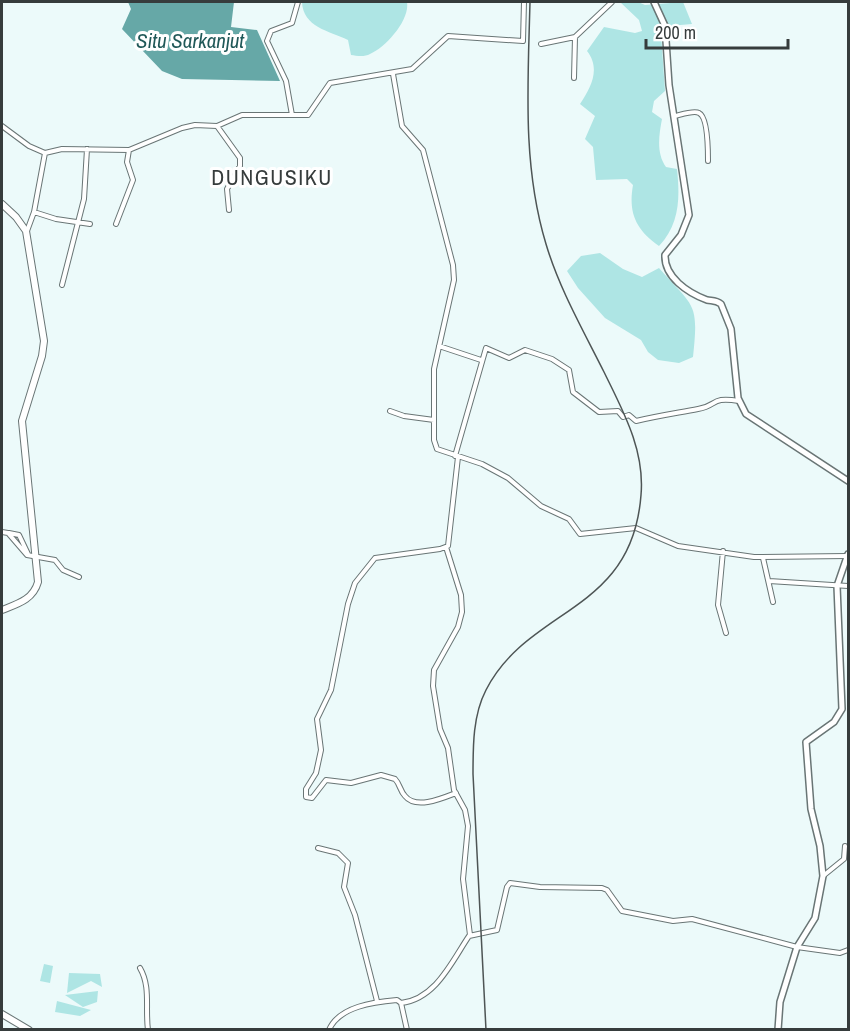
<svg xmlns="http://www.w3.org/2000/svg" width="850" height="1031" font-family="'Archivo Narrow',sans-serif">
	<style>
		.green { fill: #aee5e4 }
		.water { fill: #66a8a7 }
		.lines { fill: none; stroke-linecap: round; stroke-linejoin: round }
		.street-casing { stroke: #697575; stroke-width: 6 }
		.secondary-casing { stroke: #697575; stroke-width: 8 }
		.primary-casing { stroke: #697575; stroke-width: 8 }
		.street { stroke: #fff; stroke-width: 4 }
		.secondary { stroke: #fff; stroke-width: 5 }
		.primary { stroke: #fff; stroke-width: 6 }
		.rail { stroke: #4e5555; stroke-width: 1.5 }
		.labels { text-anchor: middle; dominant-baseline: central; stroke-width: 6; stroke-linejoin: round; paint-order: stroke }
		.water-label { font-size: 21px; font-style: italic; fill: #205858; stroke: #fff }
		.quarter-label { font-size: 22px; letter-spacing: 1.5px; fill: #363c3c; stroke: #fff }
	</style>
	<rect width="100%" height="100%" fill="#ecfafa"/>
	<!-- green -->
	<path class="green" d="M302 2H407C410 20 386 47 370 54 365 57 357 56 351 55L348 40C329 31 303 27 302 2Z
		M620 2H638L645 5 683 2 692 24 669 26 661 34 665 91 654 101 652 112 662 119C659 135 656 153 666 167L677 169C680 197 680 224 659 246 636 230 628 213 633 185L627 179 596 180 593 147 585 139 595 116 580 104C591 87 601 69 587 51L604 27 635 33 642 31 639 20Z
		M600 253 623 269 642 277 659 268C694 308 699 301 693 357L679 363 658 360 648 352 641 340 605 318 578 288 567 271 581 256Z
		M44 964 53 966 50 983 40 981Z
		M69 973 100 974 102 987 91 981 67 993Z
		M98 991 97 1002 83 1007 65 995Z
		M57 1001 91 1010 80 1016 55 1012Z"/>
	<!-- water -->
	<path class="water" d="M128 2H234L231 27 257 30 280 81 182 79 162 71 122 29 131 9Z"/>
	<g class="lines">
		<defs>
			<path id="street" d="M541 44 575 37 612 2
				M393 74 402 126 423 150 453 265 454 280 434 369V440L437 449 482 464 508 478 541 506 569 519 580 534 636 528 678 546 754 557 847 556
				M574 78 575 37
				M292 115 286 81 267 41 271 31 292 23 298 2
				M675 116C680 115 694 110 699 113 708 117 708 152 708 161
				M2 126 29 146 45 153
				M217 126 240 158V166L227 189 229 210
				M34 212 56 219 90 224
				M116 224 133 180 127 162 129 150
				M27 231 34 212 45 153 62 149 129 150 182 128 195 125 217 126 242 115H308L330 83 412 69 448 36 523 41 524 2
				M62 285 84 199 87 149
				M439 346 481 360
				M390 411 404 416 434 420
				M455 456 486 348 509 358 525 350 552 359 569 370 573 392 599 412 618 411 623 417 629 415 636 421C657 416 677 413 698 409 718 406 710 396 739 401
				M2 532 8 533 27 555 55 560 63 570 79 577
				M9 533 19 535 28 554
				M446 547 461 595 462 612 458 627 434 670 433 686 440 729 448 748 454 790 465 810 468 826 463 879 470 935
				M723 551 718 605 726 633
				M763 558 773 602
				M769 581 848 586
				M456 793C443 798 416 810 405 796 400 791 400 784 395 779L381 775 351 783 326 780 312 798 306 797V789L316 773 321 750 317 719 331 690 348 604 355 583 375 558 440 549 448 546 458 457
				M318 848 338 853 348 863 344 887 355 915 377 1001
				M823 876 844 859 845 846
				M140 968C151 987 145 1008 148 1030
				M401 1003C436 999 452 961 469 936L497 930 507 887 510 883 540 887 602 888 607 890 622 911 673 921 692 919 797 947 840 953 848 950
				M329 1030C339 1006 375 1002 397 1000L401 1003 407 1030"/>
			<path id="secondary" d="M654 2 665 26 669 85 689 215 681 235 665 255C664 277 688 293 707 300 712 301 716 300 721 304L731 329 738 398 746 414 848 481
				M778 1030 780 1002 797 947 815 918 823 876 820 846 811 809 806 742 834 722 842 709 837 586 848 554"/>
			<path id="primary" d="M2 204 16 217 26 231 44 341 42 356 22 421 38 582C33 600 17 604 2 610
				M2 1014 29 1030"/>
		</defs>
		<!-- street casing -->
		<use href="#street" class="street-casing"/>
		<!-- secondary casing -->
		<use href="#secondary" class="secondary-casing"/>
		<!-- primary casing -->
		<use href="#primary" class="primary-casing"/>
		<!-- street -->
		<use href="#street" class="street"/>
		<!-- secondary -->
		<use href="#secondary" class="secondary"/>
		<!-- primary -->
		<use href="#primary" class="primary"/>
		<!-- rail -->
		<path class="rail" d="M486 1030 473 774C473 745 473 715 486 690 529 606 632 614 641 495 645 450 623 411 604 372 583 330 559 288 546 244 522 165 528 83 530 2"/>
	</g>
	<g class="labels">
		<!-- water labels -->
		<g class="water-label">
			<text x="190" y="40">Situ Sarkanjut</text>
		</g>
		<!-- quarter labels -->
		<g class="quarter-label">
			<text x="272" y="177">DUNGUSIKU</text>
		</g>
	</g>
	<!-- border -->
	<rect width="850" height="1031" fill="none" stroke="#363c3c" stroke-width="6"/>
	<!-- scale -->
	<path d="M646 39v9h142v-9" fill="none" stroke="#363c3c" stroke-width="3"/>
	<text x="655" y="39" font-size="18" fill="#363c3c" stroke="#ffffff" stroke-width="4.5" paint-order="stroke">200 m</text>
</svg>
